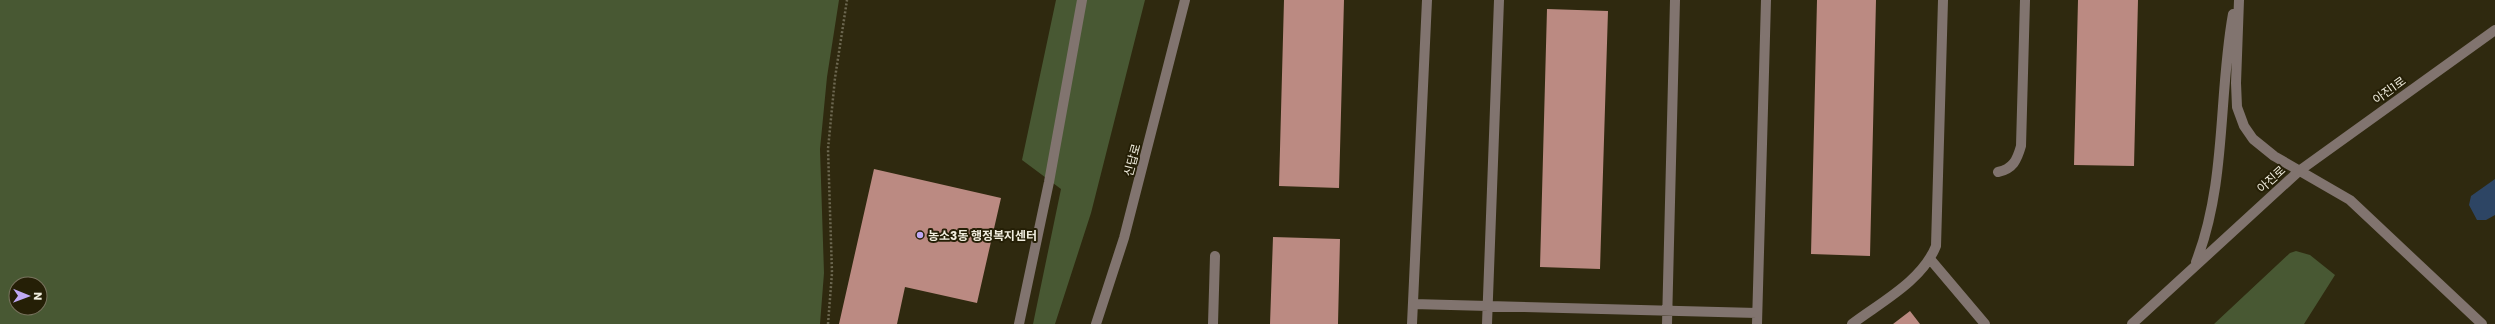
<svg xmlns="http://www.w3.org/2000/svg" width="2495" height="324" font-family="Poppins,'Noto Sans KR',sans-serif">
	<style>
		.forest { fill: #485833; fill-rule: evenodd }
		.water { fill: #2d4564 }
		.building { fill: #bb8a82 }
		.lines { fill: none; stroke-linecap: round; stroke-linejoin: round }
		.path { stroke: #6c6750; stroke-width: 2.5; stroke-dasharray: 2 2; stroke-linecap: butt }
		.minor { stroke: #81746f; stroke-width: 10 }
		.poi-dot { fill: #bfa9f4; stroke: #251f06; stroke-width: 1.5 }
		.labels { text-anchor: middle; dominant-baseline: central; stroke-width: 4; stroke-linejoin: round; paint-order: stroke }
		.street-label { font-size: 12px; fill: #f1eedf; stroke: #251f06 }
		.poi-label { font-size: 12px; font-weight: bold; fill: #f1eedf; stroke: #251f06; text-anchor: start }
	</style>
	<rect width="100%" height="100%" fill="#2f290f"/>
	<!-- forest -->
	<path class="forest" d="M0 0H839L827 77 820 149 824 273 820 324H0ZM16 284H40V308H16Z
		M1056 0H1145L1091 213 1055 324H1033L1061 189 1022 160Z
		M2296 251 2310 255 2335 275 2304 324H2214L2290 253Z"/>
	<!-- water -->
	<path class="water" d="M2495 179V215L2486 220H2477L2469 205 2471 196Z"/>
	<!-- building -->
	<path class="building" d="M1284 0H1344L1339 188 1279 186Z
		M1817 0H1876L1870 256 1811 254Z
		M2078 0H2138L2134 166 2074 165Z
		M1547 9 1608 11 1600 269 1540 267Z
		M874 169 1001 198 977 303 905 287 897 324H839Z
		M1273 237 1340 239 1338 324H1270Z
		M1910 311 1920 324H1893Z"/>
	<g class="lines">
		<!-- path -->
		<path class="path" d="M828 324 832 273 828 149 835 78 847 0"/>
		<!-- minor -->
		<path class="minor" d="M2239 0 2236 83 2237 107 2244 126 2253 139 2274 156 2350 200 2482 324
			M1998 172C2013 169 2017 160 2021 146L2025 0
			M1930 259 1985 324
			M2196 262C2227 182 2218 97 2233 14
			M1413 304 1757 313
			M1019 324 1049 182 1082 0
			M1096 324 1124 238 1185 0
			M1213 324 1215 256
			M1412 324 1427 0
			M1487 324 1499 0
			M1667 324 1675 0
			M1757 324 1766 0
			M1852 324C1881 302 1922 281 1936 246L1943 0
			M2132 324 2299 171 2495 30"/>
	</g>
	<!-- markers -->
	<circle class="poi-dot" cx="920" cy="235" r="4"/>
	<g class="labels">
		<!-- street labels -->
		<g class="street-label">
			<text transform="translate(2389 90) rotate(-36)">아진1로</text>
			<text transform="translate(1132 160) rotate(-75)">신답로</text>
			<text transform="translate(2271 179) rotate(-42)">아진로</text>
		</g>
		<!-- poi labels -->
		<g class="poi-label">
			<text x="928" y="235">농소3동 행정복지센터</text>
		</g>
	</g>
	<!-- north arrow -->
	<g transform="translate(28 296) rotate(91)"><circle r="19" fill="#251f06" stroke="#77725d"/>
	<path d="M0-3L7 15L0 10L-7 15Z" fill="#bfa9f4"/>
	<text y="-6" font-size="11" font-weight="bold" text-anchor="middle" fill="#f1eedf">N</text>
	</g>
</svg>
